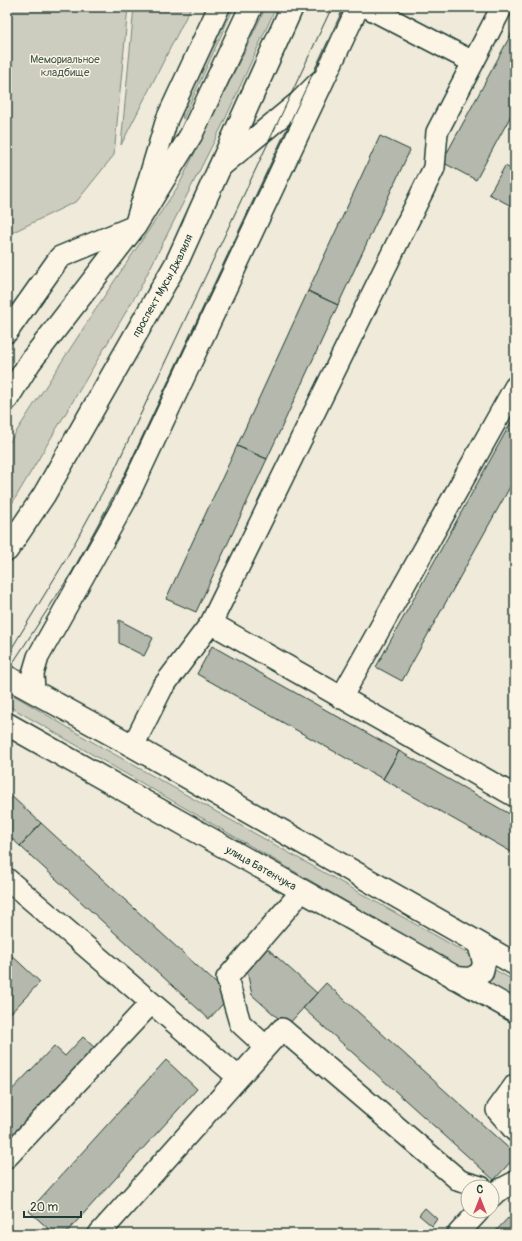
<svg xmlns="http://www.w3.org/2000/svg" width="522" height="1241" font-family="Pangolin,sans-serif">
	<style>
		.green { fill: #cccdbf; stroke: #76857a }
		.building { fill: #b5b9ad; stroke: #1f3d34 }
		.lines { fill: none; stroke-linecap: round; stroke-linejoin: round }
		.minor-casing { stroke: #1f3d34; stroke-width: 24 }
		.major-casing { stroke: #1f3d34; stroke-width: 25 }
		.minor { stroke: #fcf5e5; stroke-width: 21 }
		.major { stroke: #fcf5e5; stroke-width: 22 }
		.tram { stroke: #1f3d34; stroke-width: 1 }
		.labels { text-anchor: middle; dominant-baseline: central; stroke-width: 3; stroke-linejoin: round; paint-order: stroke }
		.park-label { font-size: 11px; fill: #425a50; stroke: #fcf5e5 }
		.street-label { font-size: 11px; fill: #1f3d34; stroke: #fcf5e5 }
	</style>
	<rect width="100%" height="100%" fill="#efeada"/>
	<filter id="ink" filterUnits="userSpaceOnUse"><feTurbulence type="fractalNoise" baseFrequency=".025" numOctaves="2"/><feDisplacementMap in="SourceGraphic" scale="8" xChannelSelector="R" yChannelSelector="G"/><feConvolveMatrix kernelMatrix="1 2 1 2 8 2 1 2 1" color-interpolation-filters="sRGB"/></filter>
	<g filter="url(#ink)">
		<!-- green -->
		<path class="green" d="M7 7H128L114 155 77 201 7 235Z
			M134 7H191L121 145Z
			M227 7H234L183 119 181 106Z
			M266 7H276L223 124 139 290 7 512V446L105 295 179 185Z
			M7 691 82 736 470 955 473 960C471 965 469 968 463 969L7 705Z
			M495 970 515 981V999L486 983 493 978Z"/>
		<!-- building -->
		<path class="building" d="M515 27V108L476 180 442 162Z
			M380 136 410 150 338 305 308 291Z
			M505 166 515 171V208L489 194Z
			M308 291 338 305 267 459 237 446Z
			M515 415V478L402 681 376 667Z
			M237 446 267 459 196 612 166 599Z
			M119 620 153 638 144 656 119 643Z
			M212 646 399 751 383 779 197 674Z
			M399 751 515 817V854L383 779Z
			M9 794 41 823 20 846 7 834V797Z
			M41 823 230 996 209 1019 20 846Z
			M267 948 317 993 287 1026 252 995 247 971Z
			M7 951 40 982 7 1017Z
			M326 983 515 1154V1157L494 1180 303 1008Z
			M83 1037 96 1049 13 1138 7 1133V1095L54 1046 65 1056Z
			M166 1060 197 1089 65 1234H54L29 1211Z
			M425 1208 437 1219 432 1226 419 1215Z
			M508 1218 515 1224V1234H493Z"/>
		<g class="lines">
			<defs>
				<path id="minor" d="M367 7 473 62
					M219 168 300 101 319 82
					M7 332 60 257 135 226 167 119 219 7
					M211 623 515 796
					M34 691 33 674 38 657 126 500 358 7
					M341 698 515 387
					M133 746 162 688 211 623 434 168 437 132 502 7
					M7 879 238 1077
					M265 1046 240 1023 227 978 302 891
					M515 1085 497 1110 515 1131
					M7 1157 151 1003
					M492 1196 496 1192 515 1182
					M99 1234 282 1029 460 1181 481 1187
					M458 1234 479 1211"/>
				<g id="major">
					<path d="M7 399 30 362 135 226 191 135 251 7"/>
					<path id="s1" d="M7 550 44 495 177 262 292 7"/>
					<path d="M7 677 133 746 515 964"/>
					<path id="s2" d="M7 724 515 1011"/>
					<path d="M455 978 471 979 482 972 484 962 479 944"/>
				</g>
			</defs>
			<!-- minor casing -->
			<use href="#minor" class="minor-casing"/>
			<!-- major casing -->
			<use href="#major" class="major-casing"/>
			<!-- minor -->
			<use href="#minor" class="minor"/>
			<!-- major -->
			<use href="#major" class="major"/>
			<!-- tram -->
			<path class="tram" d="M7 656 62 566 112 475 332 7
				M7 672 72 572 122 480 344 7"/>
		</g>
	</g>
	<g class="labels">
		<!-- park labels -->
		<g class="park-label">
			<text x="65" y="59">Мемориальное<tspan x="65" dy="13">кладбище</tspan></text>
		</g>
		<!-- street labels -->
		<g class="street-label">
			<text stroke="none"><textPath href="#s1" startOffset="307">проспект Мусы Джалиля</textPath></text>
			<text stroke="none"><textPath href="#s2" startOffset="292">улица Батенчука</textPath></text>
		</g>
	</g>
	<!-- margin -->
	<rect width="522" height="1241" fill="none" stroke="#fcf5e5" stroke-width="24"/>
	<rect x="12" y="12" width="498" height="1217" fill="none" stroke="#1f3d34" stroke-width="1.5" filter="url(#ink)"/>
	<!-- north arrow -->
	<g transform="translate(480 1199)"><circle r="19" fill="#fcf5e5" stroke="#a4ab9e"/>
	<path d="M0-3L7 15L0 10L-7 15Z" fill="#d1495b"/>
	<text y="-6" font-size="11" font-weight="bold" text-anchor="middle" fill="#1f3d34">С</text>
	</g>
	<!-- scale -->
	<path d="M24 1211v6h57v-6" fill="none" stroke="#1f3d34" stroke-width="2"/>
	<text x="30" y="1211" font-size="12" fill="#1f3d34" stroke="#fcf5e5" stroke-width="3" paint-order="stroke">20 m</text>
</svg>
